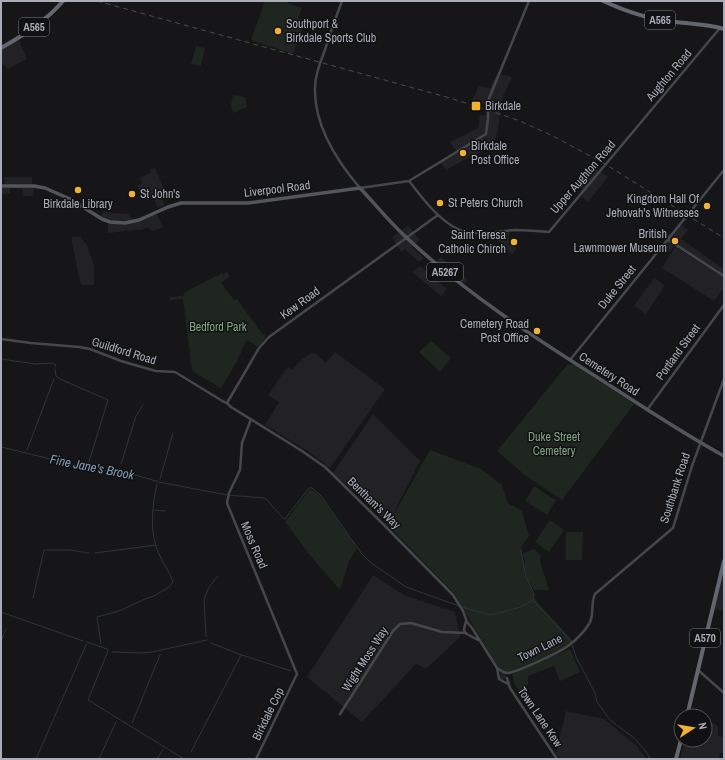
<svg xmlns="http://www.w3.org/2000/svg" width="725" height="760" font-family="'Archivo Narrow',sans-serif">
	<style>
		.built { fill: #222225 }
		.green { fill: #1e261f }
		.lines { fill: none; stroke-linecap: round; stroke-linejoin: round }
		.stream { stroke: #2c353c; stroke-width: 1 }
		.secondary { stroke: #45474d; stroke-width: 2.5 }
		.primary { stroke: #53555c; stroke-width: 3.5 }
		.highway { stroke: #63666e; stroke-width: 4 }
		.rail { stroke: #4a4c52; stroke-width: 1; stroke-dasharray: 5 4; stroke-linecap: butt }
		.poi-dot { fill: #f2b134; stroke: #111113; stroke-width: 1.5 }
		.labels { text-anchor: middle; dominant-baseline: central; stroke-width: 3; stroke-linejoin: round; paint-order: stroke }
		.shield { fill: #111113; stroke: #7b7e86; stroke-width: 1 }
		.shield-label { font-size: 11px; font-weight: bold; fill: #a8adb8 }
		.poi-label { font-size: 12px; fill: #a8adb8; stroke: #111113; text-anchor: start }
		.street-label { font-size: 12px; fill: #a8adb8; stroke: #111113 }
		.park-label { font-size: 12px; fill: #7fa381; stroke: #111113 }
		.water-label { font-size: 13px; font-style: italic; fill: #7f9bb3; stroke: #111113 }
	</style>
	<rect width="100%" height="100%" fill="#161618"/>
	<!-- built -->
	<path class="built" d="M19 40 27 59 8 69 1 63V50Z
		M497 74 512 77 503 96 497 135 492 147 464 160 446 170 440 162 457 153 450 142 478 128 480 115 486 116 485 104 472 101 479 86 490 88Z
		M592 166 608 177 588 202 581 196 584 191 577 185Z
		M155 168 165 191 160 194 165 205 158 208 153 197 144 201 137 185 142 184 140 178 151 172 150 169Z
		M4 177H32V184L34 188 33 196H23L22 189 10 188V193L1 195V187H5Z
		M104 211 110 213 128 214 136 223 156 213 163 227 152 231 147 227 141 230H135L108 233V219L101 217Z
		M680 224 688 230 681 239 724 269V288L714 301 662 268 675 247 718 273 719 271 674 246 670 252 663 248 666 240 662 235 665 231 672 235Z
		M408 226 420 240 412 247 424 258 419 262 405 249 401 252 392 237Z
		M509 232V245H513L517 248 512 255 495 238 500 233Z
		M80 236 87 245 94 266V285H81L72 243V238Z
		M441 257 468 280 464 284 458 281 435 262Z
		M420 266 447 289 441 296 412 272Z
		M654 278 665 285 646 314 634 306Z
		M335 352 385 389 330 468 308 451 265 425 279 402 268 395 286 369 287 370 288 367 292 370 303 358 310 354 315 353 326 363Z
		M373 414 420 461 388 525 382 517 333 473Z
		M373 575 404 595 455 612 460 637 426 669 416 664 362 722 307 677Z
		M722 578 724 579V611L714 609Z
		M566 711 604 719 637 746 646 759H560L556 753Z
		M705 721 713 723 718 726V736L724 737 723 753H720L719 759H680L685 740H705Z"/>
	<!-- green -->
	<path class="green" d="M265 1H288V3L302 8 298 18 305 21 293 54 251 40Z
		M196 46 205 48 201 66 191 64Z
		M233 95 245 97 247 107 233 113 231 105Z
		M227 272 230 276 221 283 234 300 237 299 263 335 265 333V338L258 347 247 340 241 351 242 352 237 359 238 360 221 388 192 371 183 299 170 300V297L183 296 185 292 216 276 217 277 222 273 223 275Z
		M431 341 451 358 440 372 419 352Z
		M573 364 634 404 562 500 526 476 497 451 567 365Z
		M430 450 481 469 502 485 508 503 522 511 529 536 521 547 526 576 536 601 573 641 567 647 508 673 506 674V677L503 680 499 678V676L501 673 454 593 388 525Z
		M534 486 556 500 547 515 525 501Z
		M310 489 320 496 357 548 349 561 340 590 309 554 285 522Z
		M550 520 564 530 549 552 535 542Z
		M566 532H583L582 560H566Z
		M534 549 541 556 540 562 549 590H534C531 584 526 577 525 569 525 563 525 559 523 553Z
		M570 649 580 672 560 681 554 666 528 676V685L522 687 531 706 529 707 514 683 512 674Z"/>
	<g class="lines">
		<!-- stream -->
		<path class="stream" d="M1 359 36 364 52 363 56 365 55 367
			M55 369 56 376 60 379 108 400 87 468
			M1 447 100 471H122L159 482 227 495 265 498 284 519H285L309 488H312L321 496 362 554 370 562 406 587 459 606
			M27 450 54 379
			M121 464 136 416 143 405
			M160 479 173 433
			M153 510 165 511
			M521 550 526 576 534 594 533 600
			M95 553 156 545
			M33 598 44 550H69L89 553
			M534 601 571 641 576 657 595 693 597 702 610 720 634 738 647 753 650 759
			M462 607 490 615 521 607 533 600
			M1 612 83 641
			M206 636 204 599 209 587 218 576
			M1 641 6 629
			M87 642 107 649 108 651 88 700 184 759
			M211 643 239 654 291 671
			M101 644 97 617 119 611 145 599 154 596 169 587 173 582C170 572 163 564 159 554 149 532 152 507 157 484
			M112 652 141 653 152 652 207 640
			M132 723 160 655
			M191 752 241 655
			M36 759 86 645
			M99 759 116 722
			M157 759 163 750"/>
		<!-- secondary -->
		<path class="secondary" d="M342 1C336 17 330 33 325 50 320 62 315 75 315 88 314 125 337 161 360 188L409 181 486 134 488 119V101L529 1
			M409 181C422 197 435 216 454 227 470 238 496 231 515 230 526 230 537 231 549 232L720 28
			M667 239 724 276
			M1 339 31 343 79 347 90 349 121 361 138 366 156 371 175 372 224 402 227 403 231 407 302 451 325 467 382 523 453 595 463 611 467 622 472 628 497 668 499 679 508 684
			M570 360 724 170
			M227 403 259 348 269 337 438 215
			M647 410 724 305
			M251 419 242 443 240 470 229 493 227 503 297 674 256 759
			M466 621 464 629 465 633 478 640
			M497 668C501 671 504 673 508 673 517 672 560 652 568 646 576 640 584 632 589 624 595 615 590 604 595 594L673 528 692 466 724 379
			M698 670 724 693
			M507 678 510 688 557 759
			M340 714 393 631 400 624 411 623 442 632 466 633"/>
		<!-- primary -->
		<path class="primary" d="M1 186H34L45 188 70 199 102 219 110 222 125 223 139 220 168 207 181 203H248L360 188C376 205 391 224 408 239 467 294 535 338 603 381 643 407 682 433 724 456"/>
		<!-- highway -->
		<path class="highway" d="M603 1C623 10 641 17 662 20 683 24 704 23 724 29
			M1 48C24 35 46 21 63 1
			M687 716 724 561
			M676 759 681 740"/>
		<!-- rail -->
		<path class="rail" d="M97 1 450 98 488 110 520 121 553 136 605 164 724 238"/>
	</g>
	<!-- markers -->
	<g class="poi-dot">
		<circle cx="278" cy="31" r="4"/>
		<rect x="471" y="101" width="10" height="10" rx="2"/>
		<circle cx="463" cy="153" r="4"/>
		<circle cx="78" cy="190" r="4"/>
		<circle cx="132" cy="194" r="4"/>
		<circle cx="440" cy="203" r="4"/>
		<circle cx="707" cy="206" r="4"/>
		<circle cx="675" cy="241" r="4"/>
		<circle cx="514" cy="242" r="4"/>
		<circle cx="537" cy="331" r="4"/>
	</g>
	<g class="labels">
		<!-- shield labels -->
		<g class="shield">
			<rect x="645" y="11" width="30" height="18" rx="3"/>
			<rect x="19" y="18" width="30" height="18" rx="3"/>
			<rect x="427" y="263" width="36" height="18" rx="3"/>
			<rect x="690" y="629" width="30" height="18" rx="3"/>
		</g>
		<g class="shield-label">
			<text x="660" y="20">A565</text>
			<text x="34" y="27">A565</text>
			<text x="445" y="272">A5267</text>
			<text x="705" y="638">A570</text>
		</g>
		<!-- poi labels -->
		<g class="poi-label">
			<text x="286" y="24">Southport &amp;<tspan x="286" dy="14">Birkdale Sports Club</tspan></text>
			<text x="485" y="106">Birkdale</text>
			<text x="471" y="146">Birkdale<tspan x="471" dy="14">Post Office</tspan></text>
			<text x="140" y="194">St John's</text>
			<text x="699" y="199" text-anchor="end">Kingdom Hall Of<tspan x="699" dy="14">Jehovah's Witnesses</tspan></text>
			<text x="448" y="203">St Peters Church</text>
			<text x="78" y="204" text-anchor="middle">Birkdale Library</text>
			<text x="667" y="234" text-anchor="end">British<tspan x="667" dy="14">Lawnmower Museum</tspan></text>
			<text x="506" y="235" text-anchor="end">Saint Teresa<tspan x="506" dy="14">Catholic Chirch</tspan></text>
			<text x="529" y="324" text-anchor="end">Cemetery Road<tspan x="529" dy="14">Post Office</tspan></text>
		</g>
		<!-- street labels -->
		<g class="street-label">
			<text transform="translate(669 75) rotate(-50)">Aughton Road</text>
			<text transform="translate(583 177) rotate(-49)">Upper Aughton Road</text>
			<text transform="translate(277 189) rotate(-7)">Liverpool Road</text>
			<text transform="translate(617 287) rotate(-51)">Duke Street</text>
			<text transform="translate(300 303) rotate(-36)">Kew Road</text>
			<text transform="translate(124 351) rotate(17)">Guildford Road</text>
			<text transform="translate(678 352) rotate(-54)">Portland Street</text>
			<text transform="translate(609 374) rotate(33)">Cemetery Road</text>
			<text transform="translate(675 488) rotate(-72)">Southbank Road</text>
			<text transform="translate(374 503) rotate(44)">Bentham's Way</text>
			<text transform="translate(254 545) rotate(67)">Moss Road</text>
			<text transform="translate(540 648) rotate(-26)">Town Lane</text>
			<text transform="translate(365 659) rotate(-57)">Wight Moss Way</text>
			<text transform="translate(268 714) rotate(-64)">Birkdale Cop</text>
			<text transform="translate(540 717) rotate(56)">Town Lane Kew</text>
		</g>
		<!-- park labels -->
		<g class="park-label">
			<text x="218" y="327">Bedford Park</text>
			<text x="554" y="437">Duke Street<tspan x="554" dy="14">Cemetery</tspan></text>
		</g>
		<!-- water labels -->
		<g class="water-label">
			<text transform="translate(92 467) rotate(11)">Fine Jane's Brook</text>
		</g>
	</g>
	<!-- border -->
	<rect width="725" height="760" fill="none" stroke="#a8adb8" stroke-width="4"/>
	<!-- north arrow -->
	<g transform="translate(693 728) rotate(78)"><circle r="19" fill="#111113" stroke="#4d4f55"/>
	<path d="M0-3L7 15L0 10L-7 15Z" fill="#f2b134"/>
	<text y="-6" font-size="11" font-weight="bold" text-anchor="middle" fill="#a8adb8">N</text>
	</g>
</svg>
